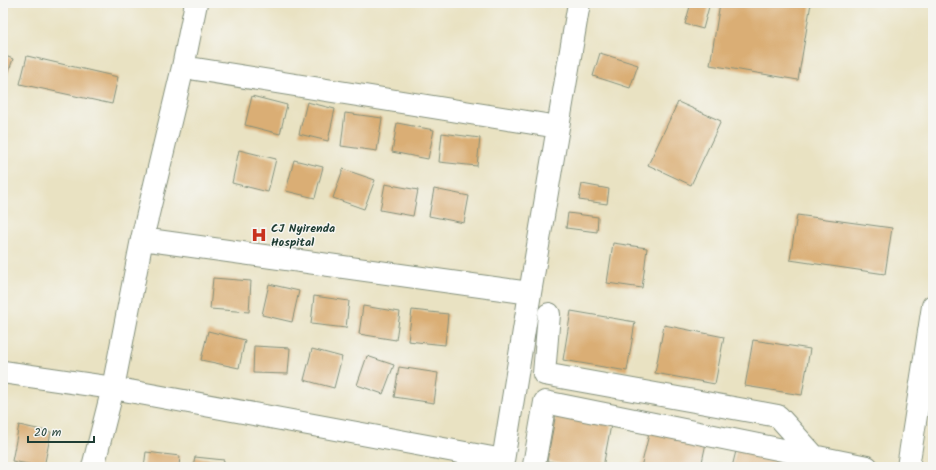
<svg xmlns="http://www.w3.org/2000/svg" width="936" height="470" font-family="Kalam,sans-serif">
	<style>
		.building { fill: #daae74 }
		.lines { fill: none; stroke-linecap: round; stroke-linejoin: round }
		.minor-casing { stroke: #84907b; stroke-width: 24 }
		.minor { stroke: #fff; stroke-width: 22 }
		.labels { text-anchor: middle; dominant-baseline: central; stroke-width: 3; stroke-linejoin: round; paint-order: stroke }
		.poi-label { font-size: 12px; font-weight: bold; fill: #1f3d34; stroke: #f6f6f2; text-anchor: start }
	</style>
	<rect width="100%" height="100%" fill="#f6f6f2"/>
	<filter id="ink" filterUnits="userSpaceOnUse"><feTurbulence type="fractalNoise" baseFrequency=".025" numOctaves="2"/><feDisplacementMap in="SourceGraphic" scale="8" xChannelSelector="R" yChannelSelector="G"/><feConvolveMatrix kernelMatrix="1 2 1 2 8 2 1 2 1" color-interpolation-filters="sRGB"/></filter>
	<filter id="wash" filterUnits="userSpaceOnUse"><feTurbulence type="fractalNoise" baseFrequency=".012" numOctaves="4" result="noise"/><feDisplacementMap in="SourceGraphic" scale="16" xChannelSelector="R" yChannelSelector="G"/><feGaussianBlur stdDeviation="0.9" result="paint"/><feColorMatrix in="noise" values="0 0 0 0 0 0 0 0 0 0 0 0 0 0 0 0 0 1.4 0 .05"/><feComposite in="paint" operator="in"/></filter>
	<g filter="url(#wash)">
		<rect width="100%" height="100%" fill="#e9e2c2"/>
		<g id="blocks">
			<!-- building -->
			<path class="building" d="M691 3H710L703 29 685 24Z
				M720 3H811L798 80 710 65Z
				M600 53 638 65 630 88 593 76Z
				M3 55 13 59 3 88Z
				M27 56 118 77 112 104 20 84Z
				M252 96 287 105 280 134 245 125Z
				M307 102 335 109 328 141 299 134Z
				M678 102 721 121 691 185 648 165Z
				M345 113 382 118 377 151 341 146Z
				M397 123 434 130 428 159 392 152Z
				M442 133 480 138 477 166 439 162Z
				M239 150 276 159 268 192 232 183Z
				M294 160 323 167 315 198 286 191Z
				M343 169 375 180 364 209 333 198Z
				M385 184 418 190 413 216 380 210Z
				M582 184 609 189 607 204 579 200Z
				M434 189 469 196 464 223 429 216Z
				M568 213 598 217 597 232 566 228Z
				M797 215 892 228 885 274 790 260Z
				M613 243 647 248 642 288 607 283Z
				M213 278 251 281 249 312 210 309Z
				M269 284 299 291 292 322 262 315Z
				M314 296 349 301 346 328 311 324Z
				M363 306 400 312 396 340 359 334Z
				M412 310 448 314 445 345 408 341Z
				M571 311 635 322 627 371 563 360Z
				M664 325 724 337 715 384 655 373Z
				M208 331 245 340 239 368 201 360Z
				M753 340 810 349 802 395 745 386Z
				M254 346 290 348 288 374 253 373Z
				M312 349 342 357 334 388 304 380Z
				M367 356 394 365 383 394 357 385Z
				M399 367 438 373 434 403 394 397Z
				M556 413 611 425 603 467H577L547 461Z
				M19 425 51 432 44 467 12 461Z
				M650 430 706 443 701 467H641Z
				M737 447 794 459 793 467H732Z
				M146 452 180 456 179 467H144Z
				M195 457 224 460 223 467H193Z"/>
		</g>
	</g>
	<g filter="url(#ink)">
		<use href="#blocks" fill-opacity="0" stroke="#84907b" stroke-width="1"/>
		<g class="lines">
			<defs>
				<path id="minor" d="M183 67 558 127
					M142 239 530 293
					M549 314 544 374 778 416 815 457
					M3 372 113 388 503 460
					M534 465 545 402 867 467
					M93 467 113 388 142 239 183 67 196 3
					M502 467 530 293 579 3
					M908 467 933 306"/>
			</defs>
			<!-- minor casing -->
			<use href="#minor" class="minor-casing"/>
			<!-- minor -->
			<use href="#minor" class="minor"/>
		</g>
	</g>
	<!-- icons -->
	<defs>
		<symbol id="hospital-bare" viewBox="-9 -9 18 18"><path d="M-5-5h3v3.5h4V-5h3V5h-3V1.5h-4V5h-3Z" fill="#c8321e" stroke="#f6f6f2" stroke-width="2.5" paint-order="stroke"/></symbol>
	</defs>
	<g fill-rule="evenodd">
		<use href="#hospital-bare" x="248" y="224" width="22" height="22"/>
	</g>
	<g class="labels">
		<!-- poi labels -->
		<g class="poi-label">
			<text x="271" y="228">CJ Nyirenda<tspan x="271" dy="14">Hospital</tspan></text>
		</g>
	</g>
	<!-- margin -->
	<rect width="936" height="470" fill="none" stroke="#f6f6f2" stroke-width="16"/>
	<!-- scale -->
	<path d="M28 436v6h66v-6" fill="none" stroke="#1f3d34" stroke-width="2"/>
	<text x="34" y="436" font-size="12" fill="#1f3d34" stroke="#f6f6f2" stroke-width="3" paint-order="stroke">20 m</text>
</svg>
